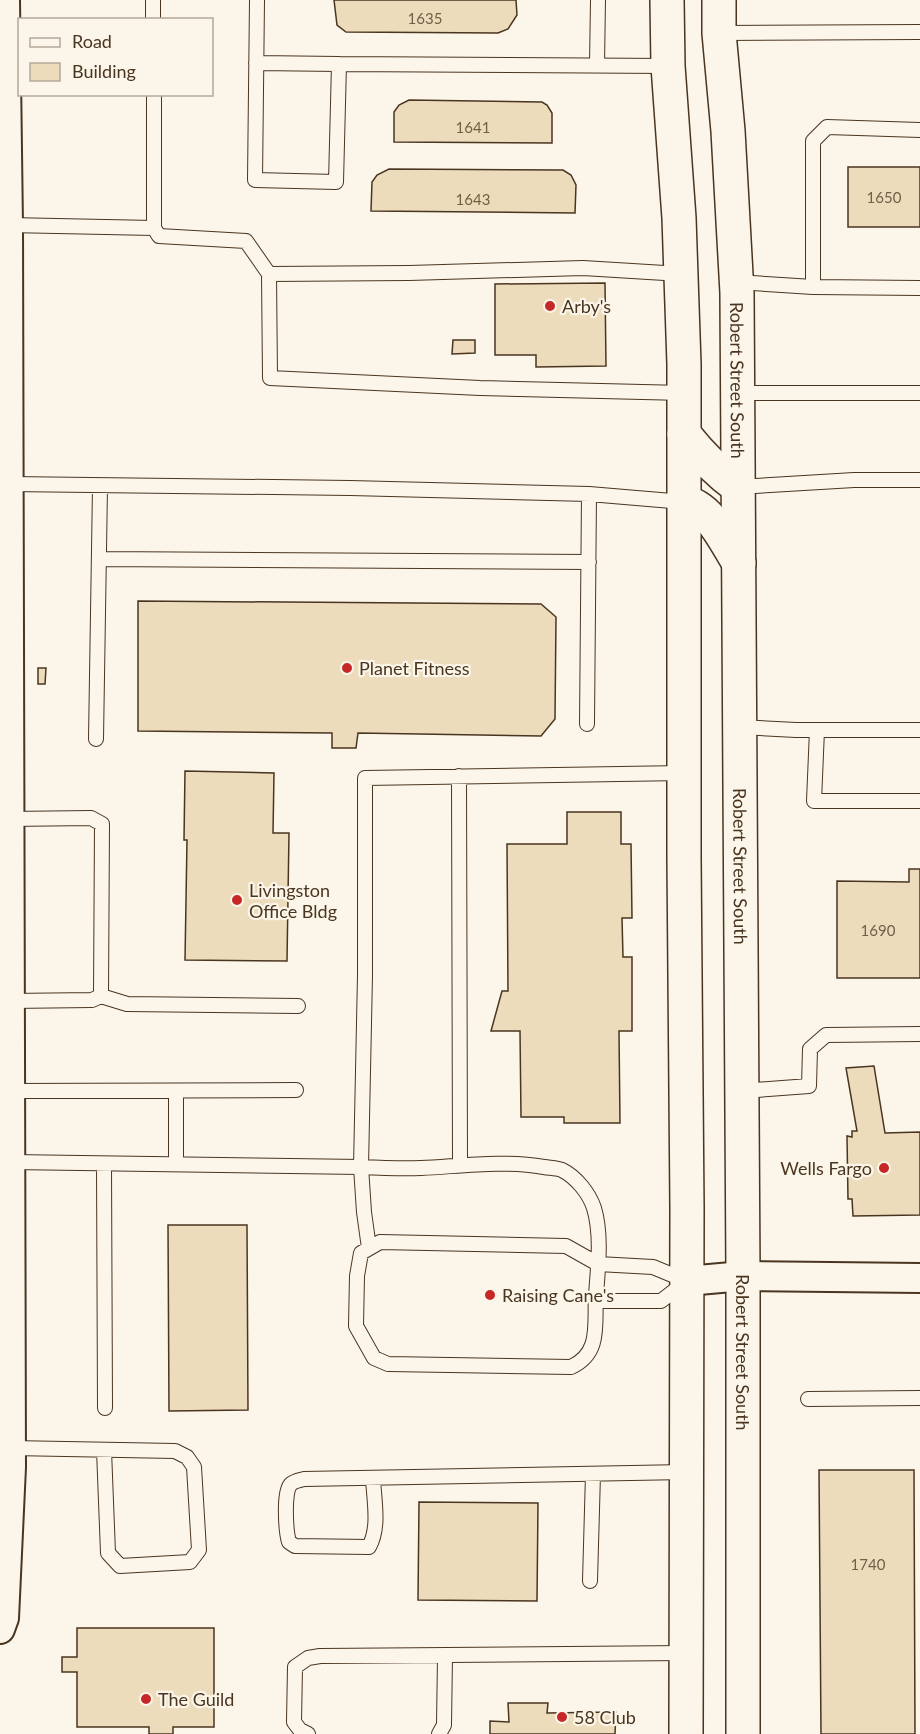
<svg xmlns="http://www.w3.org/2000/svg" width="920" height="1734" font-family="Lato,sans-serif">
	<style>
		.building { fill: #ecdcbc; stroke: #4a3520; stroke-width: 1.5 }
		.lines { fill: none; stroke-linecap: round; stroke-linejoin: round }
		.lane-casing { stroke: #4a3520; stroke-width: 16 }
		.street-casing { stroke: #4a3520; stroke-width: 32 }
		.secondary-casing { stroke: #4a3520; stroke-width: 36 }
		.lane { stroke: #fbf6e9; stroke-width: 14 }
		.street { stroke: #fbf6e9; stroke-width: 28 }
		.secondary { stroke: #fbf6e9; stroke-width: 33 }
		.poi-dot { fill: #c62828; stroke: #fbf6e9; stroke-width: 2 }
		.labels { text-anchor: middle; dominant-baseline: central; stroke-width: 4.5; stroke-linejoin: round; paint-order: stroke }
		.number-label { font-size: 15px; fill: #725f47 }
		.poi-label { font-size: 18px; fill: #4a3520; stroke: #fbf6e9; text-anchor: start }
		.street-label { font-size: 18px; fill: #4a3520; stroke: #fbf6e9 }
	</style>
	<rect width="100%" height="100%" fill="#fbf6e9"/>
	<!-- building -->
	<path class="building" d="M334 0H516L517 15 508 29 498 33 346 32 337 25Z
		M409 100 542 102 547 105 552 113V143L394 142V112L399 105Z
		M848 167H920V227H848Z
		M389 169 563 170 571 175 576 185 575 213 371 211 372 182 377 175Z
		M605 283 606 366 536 367V355H495V284Z
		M453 340H475V353L452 354Z
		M138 601 541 604 556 617 555 719 541 736 358 733 356 748H332V733L138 731Z
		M38 668H46L45 684H38Z
		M185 771 274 773 273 833H289L287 961 185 960 187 840H184Z
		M567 812H621V844H631L632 918H622L623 957H632V1031H619L620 1123H564V1117H521L520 1031H491L502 991H508L507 844H567Z
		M909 869H920V978H837V881L909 882Z
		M874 1066 885 1133 920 1132V1215L853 1216 852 1199H848L847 1136 852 1137V1131H857L846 1068Z
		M168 1225H247L248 1410 169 1411Z
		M819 1470H914L915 1734H821Z
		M419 1502 538 1503 537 1601 418 1600Z
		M77 1628H214V1727H173V1734H149V1727H77V1672H62V1657H77Z
		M508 1703H548L547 1713 616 1712 615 1734H490V1721L509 1722Z"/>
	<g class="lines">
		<defs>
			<path id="lane" d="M153 0V20
				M719 33 920 32
				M256 63 339 64 336 182 255 180 257 0
				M339 64 668 66
				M597 65 598 0
				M8 225 154 228V94
				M154 228 159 236 246 241 269 274 409 273 583 268 681 274
				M269 274 270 378 480 388 684 393
				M736 282 813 287 920 288
				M813 287V141L827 127 920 130
				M738 393H920
				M9 484 350 488 589 494 684 502
				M738 487 854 480H920
				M99 559 589 562
				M587 724 589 494
				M740 727 796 730H920
				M817 730 814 801H920
				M96 739 100 487
				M459 776 460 1164
				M9 819 91 818 102 824 101 996 92 1000 10 1001
				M101 996 127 1004 298 1006
				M10 1091 296 1090
				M176 1091V1164
				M742 1091 809 1086 810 1049 826 1035 920 1034
				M11 1162 361 1167 365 975V778L684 773
				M104 1164 105 1408
				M369 1248 364 1212 361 1167C381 1168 401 1169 421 1168 462 1166 503 1160 544 1167 550 1168 557 1168 562 1170 576 1177 589 1193 594 1208 602 1235 598 1267 596 1295 594 1323 602 1353 571 1367L388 1364 374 1358 356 1326 357 1276 361 1253 380 1242 566 1246 598 1264 653 1267 687 1281 661 1301H596
				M808 1399 920 1398
				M11 1448 175 1451 187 1457 194 1467 199 1550 190 1562 120 1566 108 1553 104 1450
				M373 1478C374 1501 380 1527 369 1547L295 1546 289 1542C286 1532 283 1491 291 1484 294 1481 300 1480 304 1479L686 1472
				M590 1581 593 1474
				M308 1734 300 1730 294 1722 295 1667 308 1658 320 1656 687 1653
				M439 1734 444 1725 445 1656"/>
			<path id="street" d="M687 1281 743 1276 920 1278
				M0 1629 4 1618 11 1467 8 225 5 0"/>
			<g id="secondary">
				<path d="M667 0 668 66 679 218 684 364V858L687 1208 686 1734"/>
				<path id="s1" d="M719 0V33L728 131 737 293 743 1276V1734"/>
				<path d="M684 434C700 454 717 472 738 487"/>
				<path d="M684 502C711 507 725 542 739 563"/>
			</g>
		</defs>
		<!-- lane casing -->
		<use href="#lane" class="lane-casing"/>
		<!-- street casing -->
		<use href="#street" class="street-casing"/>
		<!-- secondary casing -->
		<use href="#secondary" class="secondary-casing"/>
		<!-- lane -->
		<use href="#lane" class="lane"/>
		<!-- street -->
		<use href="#street" class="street"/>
		<!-- secondary -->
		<use href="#secondary" class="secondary"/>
	</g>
	<!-- markers -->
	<g class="poi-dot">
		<circle cx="550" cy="306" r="6"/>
		<circle cx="347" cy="668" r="6"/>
		<circle cx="237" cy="900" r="6"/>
		<circle cx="884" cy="1168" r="6"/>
		<circle cx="490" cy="1295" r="6"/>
		<circle cx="146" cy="1699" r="6"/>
		<circle cx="562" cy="1717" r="6"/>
	</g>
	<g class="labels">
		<!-- number labels -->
		<g class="number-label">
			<text x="425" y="18">1635</text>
			<text x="473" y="127">1641</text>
			<text x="884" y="197">1650</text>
			<text x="473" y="199">1643</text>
			<text x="878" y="930">1690</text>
			<text x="868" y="1564">1740</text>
		</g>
		<!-- poi labels -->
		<g class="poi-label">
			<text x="562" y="306">Arby's</text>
			<text x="359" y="668">Planet Fitness</text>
			<text x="249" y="890">Livingston<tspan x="249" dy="21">Office Bldg</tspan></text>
			<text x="872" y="1168" text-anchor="end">Wells Fargo</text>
			<text x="502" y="1295">Raising Cane's</text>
			<text x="158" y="1699">The Guild</text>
			<text x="574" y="1717">58 Club</text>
		</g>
		<!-- street labels -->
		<g class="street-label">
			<text stroke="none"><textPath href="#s1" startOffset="381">Robert Street South</textPath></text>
			<text stroke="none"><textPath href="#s1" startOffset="867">Robert Street South</textPath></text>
			<text stroke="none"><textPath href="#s1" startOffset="1353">Robert Street South</textPath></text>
		</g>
	</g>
	<!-- legend -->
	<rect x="18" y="18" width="195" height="78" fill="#fbf6e9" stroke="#b4a999" stroke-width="1.5"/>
	<rect x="30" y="38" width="30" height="9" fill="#fbf6e9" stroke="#b4a999" stroke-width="1.5"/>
	<text x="72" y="48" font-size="18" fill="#4a3520">Road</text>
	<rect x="30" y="63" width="30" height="18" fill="#ecdcbc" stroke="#b4a999" stroke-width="1.5"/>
	<text x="72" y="78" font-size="18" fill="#4a3520">Building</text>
</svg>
